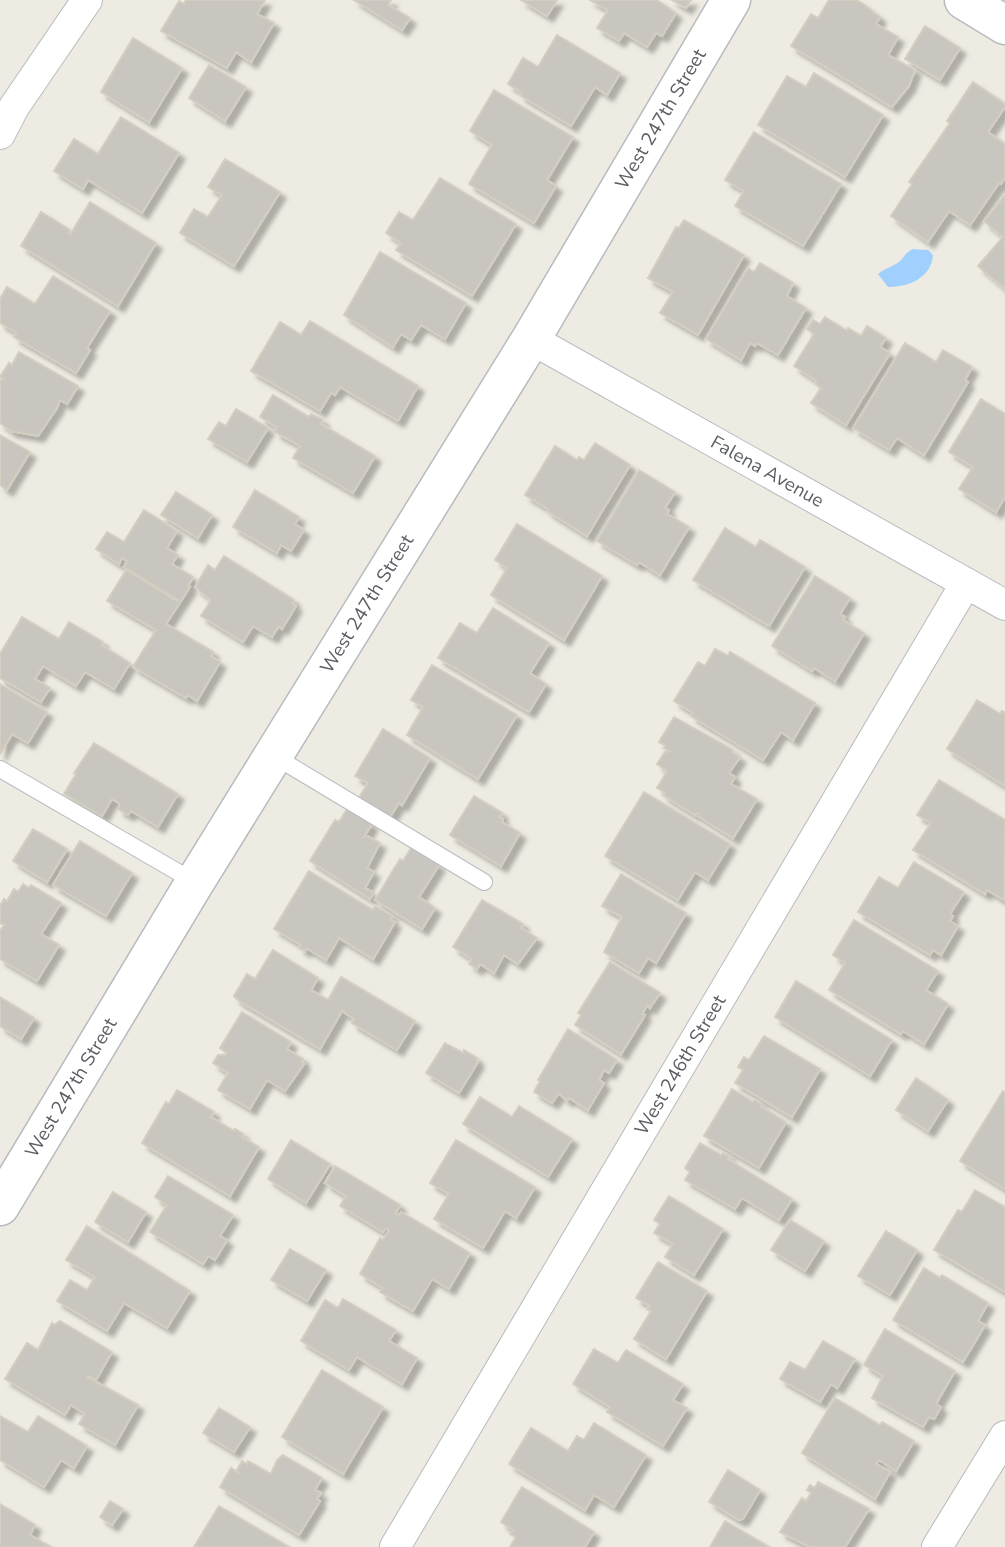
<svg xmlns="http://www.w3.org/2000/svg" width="1005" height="1547" font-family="'Nunito Sans',sans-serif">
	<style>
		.water { fill: #a1d0ff }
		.building { fill: #c9c6bf; stroke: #d3cec0; stroke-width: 2; filter: url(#shadow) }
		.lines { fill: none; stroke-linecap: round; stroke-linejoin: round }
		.service-casing { stroke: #b8babf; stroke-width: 18 }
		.minor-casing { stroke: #b8babf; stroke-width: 32 }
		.tertiary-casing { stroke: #b8babf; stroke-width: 41 }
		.service { stroke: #fff; stroke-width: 16 }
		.minor { stroke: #fff; stroke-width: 30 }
		.tertiary { stroke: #fff; stroke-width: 38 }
		.labels { text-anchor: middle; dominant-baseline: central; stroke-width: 5; stroke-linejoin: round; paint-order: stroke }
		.street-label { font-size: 19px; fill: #5b5e64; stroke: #fff }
	</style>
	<defs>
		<filter id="shadow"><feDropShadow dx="6" dy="6" stdDeviation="2" flood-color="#0004"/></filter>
	</defs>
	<rect width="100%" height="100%" fill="#eeece2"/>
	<!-- water -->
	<path class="water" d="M913 249 928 250 933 255C931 278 909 287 888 287L878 274C885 268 893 267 900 261 905 256 906 252 913 249Z"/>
	<!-- building -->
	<path class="building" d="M186 0H265L257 14 274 23 251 62 236 52 227 68 161 31 179 1 184 4Z
		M354 0H391L388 5 410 18 402 30Z
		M521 0H557L547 16Z
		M590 0H657L676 13 662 36 656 33 647 47 624 33 619 41 597 28 608 10Z
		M672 0H691L686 8Z
		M829 0H856L862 3 880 17 876 24 898 37 888 55 915 70 909 86 892 107 791 46 811 14 818 18Z
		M925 26 960 48 940 80 905 59Z
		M557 35 620 73 607 95 595 87 571 126 520 95 521 92 508 84 523 58 538 67Z
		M133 38 182 68 149 122 101 92Z
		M209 65 246 87 225 121 189 98Z
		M814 73 883 115 845 177 758 125 787 76 806 87Z
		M973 82 1005 104V107L988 132 1005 144V178L1001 184 999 183 970 225 949 211 928 242 891 216 912 184 909 182 950 123 947 121Z
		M494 90 573 137 547 180 556 186 534 223 469 184 492 145 470 131Z
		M121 117 179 153 142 213 88 180 83 189 54 171 74 139 98 154Z
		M754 132 841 184 803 246 735 206 744 191 725 180Z
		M225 159 280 192 234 266 180 233 194 209 208 217 222 195 208 187Z
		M440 178 516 224 472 296 396 250 401 243 386 233 399 212 413 220Z
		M1005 195V289L978 266 1003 237 984 221Z
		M90 202 156 243 118 306 21 246 41 212 70 230 68 233 70 235Z
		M684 220 744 255 698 335 660 313 673 292 648 278 676 227 679 228Z
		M380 252 466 303 445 339 421 325 411 340 401 334 393 347 344 315Z
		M760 263 793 283 787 296 806 308 778 355 757 343 755 346 750 343 741 360 706 339 748 268 754 272Z
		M53 276 110 311 87 348 90 350 76 373 14 337 17 333 0 323V299L7 287 35 304Z
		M825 317 847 331 848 328 861 336 867 326 886 338 880 347 890 353 846 425 811 403 821 388 815 384 817 381 794 366 814 334 807 329 813 320 820 324Z
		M310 321 418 386 398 421 340 387 335 395 331 393 320 411 251 371 280 322 301 335Z
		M905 343 936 362 943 350 972 367 965 380 968 382 924 455 897 438 889 450 853 428Z
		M19 352 78 386 67 404 60 400 57 408 38 436 11 431 0 423V380L3 379 0 377 9 363 12 365Z
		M273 395 309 417 311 414 323 420 321 424 375 456 353 493 293 458 300 446 275 432 277 427 260 417Z
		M981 399 1005 414V497L996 512 959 489 973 467 949 452Z
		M236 409 268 428 247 462 208 439 219 422 226 426Z
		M0 435 30 452 7 490 0 485Z
		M595 443 630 465 587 536 547 511 548 509 525 495 555 446 577 460 579 457 584 460Z
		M639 470 675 492 665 508 669 510 667 514 689 527 660 575 639 562 637 565 597 541Z
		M255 490 299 517 295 524 304 530 291 551 281 545 277 553 233 527Z
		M176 492 212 515 198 538 161 515Z
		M144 510 177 531 167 548 178 555 172 564 193 577 188 586 190 587 166 624 213 652 211 656 220 662 197 701 188 695 186 698 133 667 156 630 107 601 126 570 177 601 178 600 124 567 127 561 122 558 119 564 96 549 107 532 124 542Z
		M517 524 602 576 564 640 491 595 507 568 495 560Z
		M725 528 756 547 760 540 805 567 769 626 693 580Z
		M224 556 294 600 292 603 296 606 282 629 279 626 272 637 253 626 243 642 201 616 211 600 195 587 208 565 215 570Z
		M815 576 850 598 840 614 845 617 843 620 864 633 835 681 814 668 812 671 772 646Z
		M493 608 549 643 530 673 546 684 529 712 438 658 460 623 477 633Z
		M22 617 59 639 69 622 103 642 101 645 130 663 114 689 85 672 76 686 43 666 35 679 50 688 41 702 0 678V654Z
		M715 649 728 656 730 652 815 703 793 740 781 732 763 760 691 716 693 713 674 701 698 662 705 666Z
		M432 665 517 715 478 779 407 735 423 707 411 700Z
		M0 684 47 712 28 743 12 734 0 754Z
		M977 700 1000 714 1002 711 1005 713V786L947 749Z
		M674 717 733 750 732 752 740 757 729 773 735 777 731 784 757 799 733 838 698 816 699 814 696 813 695 815 663 795 665 793 657 788 667 771 657 764 665 752 669 751 664 748 665 745 659 742Z
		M383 729 430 758 402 805 399 803 390 817 359 798 368 783 355 776Z
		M94 743 178 794 158 827 131 811 128 815 118 809 120 804 112 799 102 816 64 794 76 774 74 773Z
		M939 780 1005 820 1004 900 987 890 985 894 913 850 931 823 917 815Z
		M644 792 730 844 708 880 695 872 678 900 605 856Z
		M474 796 502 813 500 817 503 819 502 822 520 833 501 866 450 835Z
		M347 809 372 824 364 837 367 836 380 843 367 868 374 872 365 888 374 893 370 899 310 861 335 820 339 822Z
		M33 829 67 849 47 882 13 861Z
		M80 841 132 873 106 916 53 885Z
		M411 848 439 865 419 897 435 908 422 929 375 900 400 859 403 861Z
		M914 862 964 892 950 914 953 916 950 921 958 926 941 955 933 950 930 955 858 912 879 877 898 888Z
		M309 871 373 910 375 906 392 916 390 920 395 922 373 959 339 938 326 960 306 948 305 951 299 948 301 945 274 929Z
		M621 874 686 913 656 963 648 958 639 973 604 952 622 917 602 906Z
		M23 884 29 888 31 885 61 903 41 934 59 945 37 981 0 959V931L4 925 0 923V906L4 899 7 901 14 889 18 892Z
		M482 900 523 924 521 928 537 938 518 964 504 955 494 973 480 964 477 969 469 964 472 959 453 947Z
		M854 920 938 971 926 990 948 1004 924 1044 903 1031 901 1034 829 990 845 963 833 955Z
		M273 950 318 978 311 990 328 1000 341 977 415 1021 397 1050 352 1023 354 1019 342 1011 320 1049 239 1001 234 996 247 974 255 979Z
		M610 962 660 993 650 1008 647 1005 642 1014 645 1015 621 1054 575 1025 581 1015 578 1013Z
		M796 981 892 1040 870 1076 775 1017Z
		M0 997 34 1018 21 1039 0 1026Z
		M242 1012 291 1042 287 1049 303 1059 302 1062 304 1064 285 1091 267 1080 250 1109 218 1090 228 1073 213 1063 218 1055H225L227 1053 220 1048Z
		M568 1029 617 1060 609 1073 604 1070 599 1080 604 1083 588 1110 569 1098 567 1101 559 1093 552 1103 534 1092 540 1081 538 1080Z
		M764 1036 820 1069 792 1117 735 1083 743 1070 738 1067 744 1057 749 1060Z
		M445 1043 463 1053 464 1050 477 1058 476 1060 478 1062 459 1093 426 1073Z
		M916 1078 948 1100 928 1131 896 1110Z
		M732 1089 753 1102 755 1100 761 1104 760 1106 786 1122 759 1168 704 1136Z
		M177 1090 214 1112 211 1117 234 1131 235 1129 243 1134 242 1137 259 1147 230 1196 142 1143 166 1102 169 1104Z
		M1003 1091 1005 1093V1189L960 1161Z
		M480 1097 512 1117 519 1106 572 1139 548 1177 463 1124Z
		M291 1140 330 1164 306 1203 268 1179Z
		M456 1140 535 1187 516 1218 505 1211 483 1248 434 1219 449 1194 430 1183Z
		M700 1143 721 1155 723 1153 729 1156 728 1159 792 1199 779 1220 742 1198 735 1209 685 1180 690 1172 685 1168Z
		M335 1166 400 1205 396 1213 399 1215 401 1212 470 1253 449 1289 432 1279 413 1311 380 1292 383 1288 360 1274 380 1238 383 1240 389 1230 386 1228 383 1232 340 1206 346 1196 325 1183Z
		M168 1176 233 1215 220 1236 227 1240 215 1260 208 1256 203 1264 150 1232 167 1205 155 1197Z
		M975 1190 1005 1207V1292L934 1250 958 1210 962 1212Z
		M113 1192 146 1212 128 1242 95 1222Z
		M669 1196 723 1229 694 1275 665 1257 673 1244 654 1233 660 1224 654 1220Z
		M790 1220 824 1241 805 1271 771 1250Z
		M87 1226 190 1291 167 1328 124 1303 107 1331 57 1301 70 1280 87 1290 95 1277 66 1260Z
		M886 1231 917 1250 890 1295 858 1276Z
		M290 1249 326 1270 307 1301 271 1280Z
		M658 1262 707 1291 666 1359 634 1339 651 1311 647 1309 650 1306 636 1298Z
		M924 1268 940 1278 942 1275 988 1303 978 1321 985 1325 963 1362 893 1320Z
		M343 1299 396 1330 389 1341 417 1358 402 1384 357 1357 349 1370 301 1341 325 1300 338 1308Z
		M60 1321 112 1352 96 1380 88 1376 87 1377 138 1405 115 1445 79 1424 85 1414 71 1405 65 1415 5 1379 27 1343 38 1350 52 1323 54 1325Z
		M885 1329 955 1371 936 1404 941 1407 934 1419 929 1417 923 1427 872 1398 883 1376 864 1365Z
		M823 1341 855 1359 837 1388 831 1384 820 1402 780 1379 790 1362 805 1370Z
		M594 1349 618 1363 626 1350 683 1384 673 1400 687 1408 663 1446 607 1412 610 1407 573 1384Z
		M322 1370 383 1407 343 1474 282 1437Z
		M835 1398 880 1425 882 1422 914 1441 896 1471 879 1460 876 1464 890 1472 875 1499 802 1453Z
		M219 1408 250 1427 234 1452 203 1433Z
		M0 1416 28 1432 38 1416 87 1446 74 1468 61 1460 44 1487 0 1460Z
		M594 1423 646 1455 614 1507 594 1495 585 1510 509 1464 531 1428 568 1451 577 1436 584 1440Z
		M283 1455 322 1478 315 1490 321 1493 317 1499 320 1501 299 1535 220 1487 231 1468 240 1474 237 1470 242 1461 247 1464 248 1461 271 1474 277 1460Z
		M728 1470 760 1490 743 1519 739 1520 709 1502Z
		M818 1482 869 1509 845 1547H810L780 1532 802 1498 806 1501 811 1493 807 1490 810 1485 815 1488Z
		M522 1487 594 1532 585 1547H510L516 1537 510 1534 513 1530 501 1522Z
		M110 1501 123 1509 112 1525 100 1517Z
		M0 1504 35 1525 30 1535 51 1547H0Z
		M219 1506 289 1547H194Z
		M725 1521 769 1547H710Z"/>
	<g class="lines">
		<defs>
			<path id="service" d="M274 756 484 882
				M0 769 195 882"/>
			<g id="minor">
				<path d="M0 134 14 107 87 0"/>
				<path id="s1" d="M531 339 1005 605"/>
				<path id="s2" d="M395 1547 966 583"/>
				<path d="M937 1547 1005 1436"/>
			</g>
			<g id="tertiary">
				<path d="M964 0 1005 25"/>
				<path id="s3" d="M0 1206 195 882 531 339 731 0"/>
			</g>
		</defs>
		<!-- service casing -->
		<use href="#service" class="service-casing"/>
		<!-- minor casing -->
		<use href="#minor" class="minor-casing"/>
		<!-- tertiary casing -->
		<use href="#tertiary" class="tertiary-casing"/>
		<!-- service -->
		<use href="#service" class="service"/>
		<!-- minor -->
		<use href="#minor" class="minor"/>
		<!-- tertiary -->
		<use href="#tertiary" class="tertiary"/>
	</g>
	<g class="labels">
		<!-- street labels -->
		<g class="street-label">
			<text stroke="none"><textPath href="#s3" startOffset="1272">West 247th Street</textPath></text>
			<text stroke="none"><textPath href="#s1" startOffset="271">Falena Avenue</textPath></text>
			<text stroke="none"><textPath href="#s3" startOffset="705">West 247th Street</textPath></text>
			<text stroke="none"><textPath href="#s2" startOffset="560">West 246th Street</textPath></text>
			<text stroke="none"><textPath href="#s3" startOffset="138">West 247th Street</textPath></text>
		</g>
	</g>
</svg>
